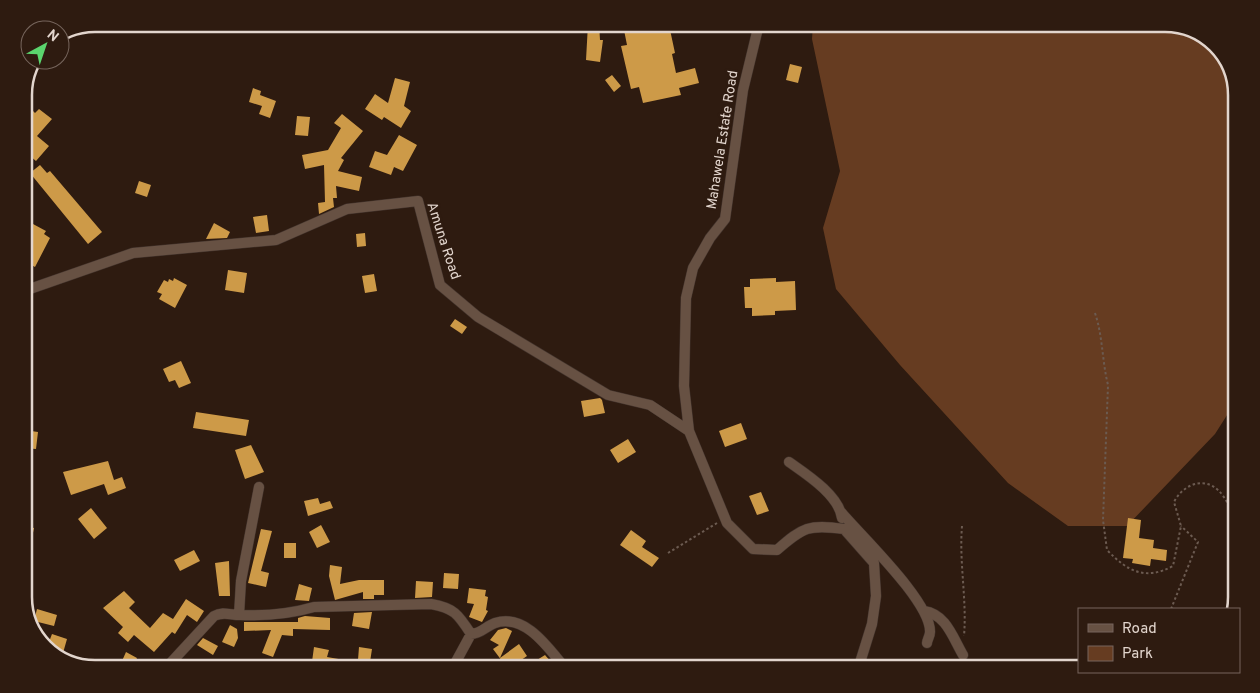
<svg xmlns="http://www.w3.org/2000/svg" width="1260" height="693" font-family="Overpass,sans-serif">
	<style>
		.green { fill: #663c21 }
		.building { fill: #cd9a48 }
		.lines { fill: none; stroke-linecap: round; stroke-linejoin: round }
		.street-casing { stroke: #43342d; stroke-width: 11 }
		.path { stroke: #6c5b51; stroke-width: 2; stroke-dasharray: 2.5 2.5; stroke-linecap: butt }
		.street { stroke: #675143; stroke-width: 10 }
		.labels { text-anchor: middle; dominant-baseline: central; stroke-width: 5; stroke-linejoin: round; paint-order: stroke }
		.street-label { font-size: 14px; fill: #e2d5cd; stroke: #2e1b10 }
		.rim { fill: none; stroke: #e2d5cd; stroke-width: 2.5 }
	</style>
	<rect width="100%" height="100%" fill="#2e1b10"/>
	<!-- green -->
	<path class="green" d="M813 24H1165L1200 33 1224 56 1236 91V401L1215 434 1127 526H1068L1008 483 900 365 836 289 823 228 840 171 812 39Z"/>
	<!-- building -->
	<path class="building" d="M588 24H599L600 40H603L600 62 586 60Z
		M651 24 652 29 669 25 675 53 672 54 676 73 695 68 699 83 679 88 681 95 643 103 639 87 631 89 621 46 627 45 624 30Z
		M790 64 802 67 798 83 786 80Z
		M612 75 621 86 614 92 605 80Z
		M395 78 410 82 404 106 411 111 401 128 384 117 382 120 365 109 375 94 388 103Z
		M253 88 261 91 260 95 276 101 270 118 259 114 262 106 249 102Z
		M39 109 52 119 37 136 49 146 36 161 24 151V122L33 111 35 113Z
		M342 114 363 131 341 158 344 160 338 171 362 177 359 191 336 186 337 198H333L334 207 319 214 318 203 325 202 324 165 305 169 302 155 328 150 341 128 334 123Z
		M297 116 310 117 308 136 295 135Z
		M399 135 417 145 403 171 394 167 391 175 369 167 375 151 387 155Z
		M40 165 47 173 50 171 102 232 88 244 30 173Z
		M139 181 151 185 147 197 135 193Z
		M267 215 269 231 256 233 253 217Z
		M214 223 230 232 227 238 206 239Z
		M33 224 46 231 44 234 50 238 35 267 24 261V225L30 228Z
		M365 233 366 246 357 247 356 234Z
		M228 270 247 273 244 293 225 290Z
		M374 274 377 291 365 293 362 276Z
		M174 278 187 285 175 308 159 299 162 294 157 292 164 280 168 282 169 279 173 281Z
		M776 278V282L795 281 796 310 775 311V315L752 316V308H745L744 287H750V279Z
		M455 319 467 327 462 334 450 326Z
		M181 361 191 383 179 388 175 380 169 382 163 369Z
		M600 398 602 400 605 413 584 417 581 401Z
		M196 412 249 420 246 436 193 428Z
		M741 423 747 439 725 447 719 431Z
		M24 430 38 432 36 449 24 448Z
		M628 439 636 452 618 463 610 450Z
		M251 445 264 472 245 479 235 450Z
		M108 461 114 480 122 477 126 488 108 495 104 484 71 495 63 472Z
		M761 492 769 511 757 515 749 496Z
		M318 498 320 504 330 501 333 508 308 516 304 501Z
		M91 508 107 528 94 539 78 519Z
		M1128 518 1141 520 1139 538 1154 540 1153 548 1167 550 1166 561 1151 559 1150 566 1132 563 1133 559 1123 558Z
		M321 525 330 542 317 548 309 532Z
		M24 526 34 528 31 542 24 541Z
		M261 529 272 531 261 571 269 573 266 587 248 583Z
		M631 530 646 541 642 547 659 558 652 567 620 545Z
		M284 543H296V558H284Z
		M194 550 200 561 180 571 174 560Z
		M229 561 230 596H219L215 563Z
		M330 565 342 567 340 584 359 580H384V595H374V599H363V592L335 600 329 576Z
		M444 573 459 574 458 589 443 588Z
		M416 581 433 582 432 597 415 598Z
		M299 584 312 588 309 601 295 600Z
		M469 588 486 590 485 596 488 597 486 610 488 611 482 622 469 617 474 604 467 603Z
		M124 591 135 602 129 608 150 628 163 613 173 619 186 599 204 611 197 622 187 615 175 634 172 632 154 652 134 635 128 642 118 633 123 627 103 608Z
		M37 609 57 615 54 626 34 621Z
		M372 612 369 629 352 626 354 613Z
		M305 616 330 618V630L293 629V636L282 635 273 657 262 653 271 630 244 631V622H298V618Z
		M230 625 237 629 238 638 234 647 222 642Z
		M506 628 512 631 500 658 519 644 527 656 508 669 493 649 499 645 490 640 498 630Z
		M52 634 67 639 63 653 47 647Z
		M203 638 218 646 213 655 197 645Z
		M314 647 329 650 327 657 350 661 349 669H311Z
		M359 647 372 649 370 662 358 660Z
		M126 652 137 658 133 667 122 661Z
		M545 655 551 662 542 668 537 660Z
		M907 661 909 669H886V666Z"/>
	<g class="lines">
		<defs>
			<path id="street" d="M759 24 743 90 725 219 710 238 693 268 686 298 684 386 689 431 727 523 753 549 777 550C803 527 809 524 844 529L874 563 876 596 872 624 858 669
				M24 291 133 253 276 240 347 209 418 201 440 285 478 317 608 395 650 405 689 431
				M789 462C806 474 839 495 842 518
				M841 512C862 537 931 602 930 632 930 636 927 640 927 643
				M924 611C946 614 953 638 963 655
				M239 615 241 581 259 487
				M165 669 214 616C223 611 230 615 240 615 264 616 290 614 314 607L431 604C454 608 458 614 471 634 481 634 486 626 495 623 526 613 549 649 566 669
				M452 669 471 634"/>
		</defs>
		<!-- street casing -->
		<use href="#street" class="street-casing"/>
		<!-- path -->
		<path class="path" d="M1095 313C1103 337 1102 361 1108 385L1103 520 1107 550C1127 571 1145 581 1173 566L1181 526 1174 502C1182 486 1203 475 1219 491 1226 498 1233 513 1236 522
			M962 526C959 563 967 599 964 636
			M668 553 717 523
			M1171 609 1198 542 1181 526"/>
		<!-- street -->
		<use href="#street" class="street"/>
	</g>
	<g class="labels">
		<!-- street labels -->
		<g class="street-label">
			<text transform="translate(723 140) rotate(-81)">Mahawela Estate Road</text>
			<text transform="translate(443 241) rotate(72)">Amuna Road</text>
		</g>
	</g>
	<!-- crop -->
	<path d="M0 0H1260V693H0ZM95 32H1165A63 63 0 0 1 1228 95V597A63 63 0 0 1 1165 660H95A63 63 0 0 1 32 597V95A63 63 0 0 1 95 32Z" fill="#2e1b10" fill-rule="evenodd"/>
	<path class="rim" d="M95 32H1165A63 63 0 0 1 1228 95V597A63 63 0 0 1 1165 660H95A63 63 0 0 1 32 597V95A63 63 0 0 1 95 32Z"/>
	<!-- legend -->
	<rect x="1078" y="608" width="162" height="65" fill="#2e1b10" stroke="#76655c"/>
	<rect x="1088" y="624" width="25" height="8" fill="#675143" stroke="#76655c"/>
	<text x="1122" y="633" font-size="15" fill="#e2d5cd">Road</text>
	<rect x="1088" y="646" width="25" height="15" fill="#663c21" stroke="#76655c"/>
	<text x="1122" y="658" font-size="15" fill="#e2d5cd">Park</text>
	<!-- north arrow -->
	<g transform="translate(45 45) rotate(40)"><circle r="24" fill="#2e1b10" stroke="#76655c"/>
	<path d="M0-4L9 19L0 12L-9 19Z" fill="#5bd56e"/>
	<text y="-8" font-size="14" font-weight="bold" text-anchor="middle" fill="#e2d5cd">N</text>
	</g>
</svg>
